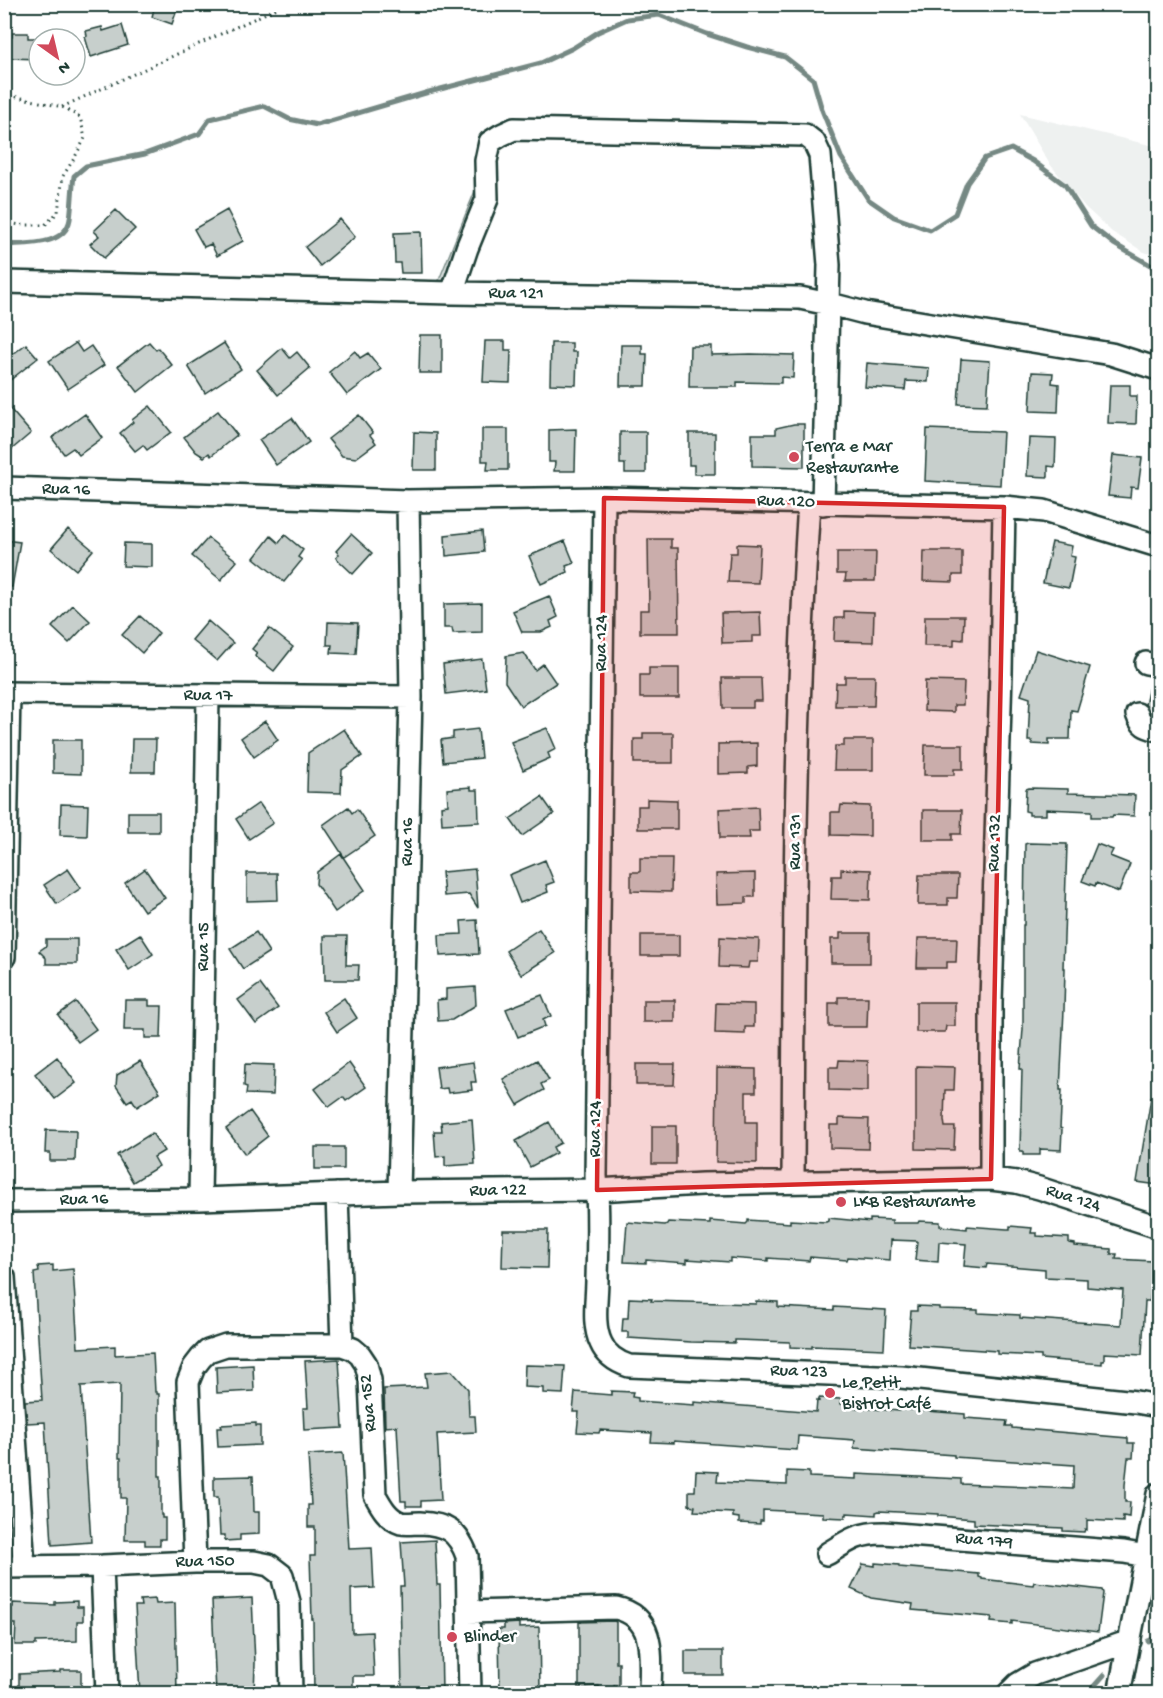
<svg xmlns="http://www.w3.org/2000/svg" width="1163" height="1698" font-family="'Gochi Hand',sans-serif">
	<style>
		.built { fill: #eef1f0 }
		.green { fill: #dee3e2; stroke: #7e908b; stroke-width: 1.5 }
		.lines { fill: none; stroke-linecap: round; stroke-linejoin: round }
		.stream { stroke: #758883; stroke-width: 5 }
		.building { fill: #c7cfcc; stroke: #1f3d34; stroke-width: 1.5 }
		.minor-casing { stroke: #1f3d34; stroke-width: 26 }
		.path { stroke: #1f3d34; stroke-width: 3; stroke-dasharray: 1.5 4.5; stroke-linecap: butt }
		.minor { stroke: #fff; stroke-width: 21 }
		.marked { fill: #d62828; fill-opacity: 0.2; stroke: #d62828; stroke-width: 4.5; stroke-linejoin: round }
		.poi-dot { fill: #d1495b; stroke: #fff; stroke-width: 2 }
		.labels { text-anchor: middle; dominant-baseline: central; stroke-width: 5; stroke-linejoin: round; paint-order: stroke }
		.street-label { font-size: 18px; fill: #1f3d34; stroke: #fff }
		.poi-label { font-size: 18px; fill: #1f3d34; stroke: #fff; text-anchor: start }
	</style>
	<rect width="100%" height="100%" fill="#fff"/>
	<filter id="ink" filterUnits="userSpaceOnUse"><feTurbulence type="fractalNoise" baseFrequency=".0167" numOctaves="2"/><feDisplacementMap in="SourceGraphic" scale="12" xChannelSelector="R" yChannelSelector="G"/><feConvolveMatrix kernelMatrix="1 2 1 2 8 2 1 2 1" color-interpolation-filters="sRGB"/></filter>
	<g filter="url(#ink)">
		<!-- built -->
		<path class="built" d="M1020 114 1158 147V256L1144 252 1112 232 1085 207 1049 163Z"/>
		<!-- green -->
		<path class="green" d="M475 191 482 194 447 283 439 280Z"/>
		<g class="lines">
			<!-- stream -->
			<path class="stream" d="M4 245C26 243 65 247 70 219 72 205 72 190 74 176L86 166 145 154 199 134 210 119 264 106 289 119 317 125 429 92 541 63 573 48 598 32 627 19 659 15 707 34 747 47 785 57 813 79 822 110 841 157 868 199 894 217 930 230 955 214 967 183 985 158 1011 149 1033 161 1065 185 1091 226 1114 244 1152 266 1158 267
				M1148 1641 1158 1637
				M1087 1694 1104 1675"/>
		</g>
		<!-- building -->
		<path class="building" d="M155 4H179L172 24 152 17Z
			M122 25 128 45 91 57 85 37 87 36 86 31 102 27 103 31Z
			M12 33H28V38H39V59L9 58V37H12Z
			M116 210 135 229 104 258 90 244 99 236 94 231Z
			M227 210 243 241 217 256 211 244 204 247 194 229Z
			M340 219 355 237 320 266 305 247Z
			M421 232 422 273H401L400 263H395L394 233Z
			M420 335H442V373H419Z
			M485 341H505V350H511L510 383 483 382Z
			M149 342 156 350 158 348 172 365 138 392 118 366Z
			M76 343 82 352 91 346 104 365 68 389 49 361Z
			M224 343 241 369 205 393 188 366Z
			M551 343H572V352H577L576 385 550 384Z
			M4 344 13 354 26 344 38 358 4 385Z
			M621 345H642V354H647L646 386H620Z
			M690 346H711V355L751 354 794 355 793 378 781 377V383L737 382V387H689Z
			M282 348 290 358 297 352 310 368 278 395 257 370Z
			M355 351 360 358 368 353 381 369 347 395 329 372Z
			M961 359 990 361 987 405 958 404Z
			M867 363 929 368 928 382 906 381 905 390 865 387Z
			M1032 372 1053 373 1052 383 1059 384 1058 412 1030 411Z
			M1110 385H1130V396H1137L1136 424 1108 423Z
			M4 402 31 433 4 456Z
			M150 406 171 432 147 450 143 445 135 451 120 433 133 422 132 420Z
			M218 411 237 435 211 456 209 453 204 457 196 452 184 437Z
			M85 414 102 438 79 455 73 448 64 454 52 438Z
			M359 415 373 433 370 435 376 443 356 458 342 456 328 439Z
			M292 418 309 442 276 465 259 440Z
			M794 424H804V467L752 466V434H776V428Z
			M482 429H508V470H487L488 461H482Z
			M576 429 575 471H554L555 462H549V430Z
			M927 429 1003 432 1000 485 925 481Z
			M414 432 436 433V470H413Z
			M620 432H646V473H625V464H620Z
			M689 433H715V474H694V465H689Z
			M1029 438 1056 439 1055 467 1048 466V477L1027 476Z
			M1113 455 1142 458 1138 488 1131 487 1130 498 1108 496Z
			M68 529 93 550 76 570 51 549Z
			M482 531 484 552 446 556 445 535Z
			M351 534 372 553 353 574 336 558 339 554 336 551Z
			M285 535 303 550 298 557 302 560 284 582 254 558 271 536 279 543Z
			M208 538 237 561 221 580 192 556Z
			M648 539H671V548H678L679 633H640V610H649Z
			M4 540 20 542 12 587H4Z
			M565 541 574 563 566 566 568 572 541 584 529 556Z
			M1052 542 1072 546 1070 556 1075 557 1069 588 1043 583Z
			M124 543 152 544V567L123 566Z
			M737 544 760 545 758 583 728 582 730 553H737Z
			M924 551H962V575H953V582L923 581Z
			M837 552H876L875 581H845L846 574H837Z
			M549 596 558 617 550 621 552 627 541 632H522L513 611Z
			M482 603V632L453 633 452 628H444V604Z
			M73 605 90 621 69 643 52 627Z
			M844 611 874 612 873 642 834 641 835 618H844Z
			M760 612 761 636H752V642L722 643 721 613Z
			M140 616 159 633 142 653 122 635Z
			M925 616H964L963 640 954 639V646H924Z
			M208 621 233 643 217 661 192 640Z
			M328 622 358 623 356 654 331 653 332 645H327Z
			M269 628 293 647 274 671 255 656 257 653 252 649Z
			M1036 650 1090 667 1077 711 1071 710 1070 739H1049V745L1032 744V741H1028L1030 698 1021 695Z
			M524 653 535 670 543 664 556 683 521 706 505 682 506 656Z
			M482 659 486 689 446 694 443 664Z
			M649 668H679V698H640V675H649Z
			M845 676H875L874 706H835L836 683H845Z
			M1151 677H1158V717L1151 714 1145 705Z
			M722 678H761L762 701H753V708H723Z
			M925 681 964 682 963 705H954V712L924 711Z
			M265 721 278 740 254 757 241 738Z
			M547 728 556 749 548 753 550 758 523 770 511 742Z
			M344 729 362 756 342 770 341 793 307 792 308 753Z
			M478 729 481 758 443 762 441 740 453 738V732Z
			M643 733H673V763H634V739H643Z
			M132 739H156L155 772H131Z
			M53 740H81V774L53 773Z
			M844 740H873V770H834L835 746H844Z
			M757 743V766L748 767V773L718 774V744Z
			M925 745H963V769H954V775H924Z
			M471 787V790H478L479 822 442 824 441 806 448 805 447 789Z
			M1029 788 1068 789V793L1135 795 1134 816 1113 815 1112 817H1092V811L1046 809V815H1029V812L1025 811 1026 789Z
			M542 797 554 814 522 836 510 819Z
			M647 799 677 800V829H638V806H647Z
			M259 803 273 823 249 839 236 819Z
			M61 804 88 805 87 836 60 835Z
			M841 805 870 806V836L831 835V812H840Z
			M348 807 352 813 357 809 375 836 344 857 323 825Z
			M758 807 759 831H749L750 838H720L719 809Z
			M923 810H962L961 834H952V840H923Z
			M128 812H159V832H128Z
			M1028 843 1067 844 1063 968H1065L1064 1010 1060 1090H1062L1060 1128 1062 1129 1061 1150 1040 1149V1155H1023V1151H1020L1022 1069H1020L1023 1029V925H1024L1025 844Z
			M1097 844 1113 850 1110 856 1130 864 1119 892 1096 883 1095 886 1082 881Z
			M341 854 365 890 335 912 316 884 317 872Z
			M640 858H672L671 892 631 891V872H640Z
			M545 860 554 882 546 885 548 892 520 903 509 875Z
			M68 869 81 888 57 904 44 885Z
			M145 869 165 898 144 911 125 883Z
			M475 869 478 908 469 894 444 896 442 872Z
			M841 869 871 870 870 900 831 899 832 876H841Z
			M247 873H277L278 900 247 901Z
			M755 873V897H746V903L717 904 716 874Z
			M919 875H958L957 898H948V905H918Z
			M477 920 479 954 440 956 439 935 462 934 461 921Z
			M539 929 555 953 521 975 506 951Z
			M256 932 269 952 243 969 230 949Z
			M840 933H870V963H831V939H840Z
			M140 934 153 954 129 970 116 949Z
			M641 935H679V956H641Z
			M324 936H347L346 965H359L358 980H325Z
			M720 937 759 939 758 962H749L748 968 719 967Z
			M918 938H957L956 962H947V968H917Z
			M46 939H77V964H46V958L39 951 46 946Z
			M260 984 278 1008 256 1024 238 1000Z
			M475 987 476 1005 452 1020 438 1021 437 1000 446 999V989Z
			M542 995 551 1016 543 1020 545 1026 518 1037 506 1009Z
			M838 997H868L867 1027H829V1003H838Z
			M344 998 357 1018 337 1032 324 1012Z
			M125 1000H149V1006H162L161 1038H145V1030H124Z
			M643 1000H675V1022H643Z
			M76 1002 96 1029 78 1042 58 1015Z
			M916 1002H955V1026H946L945 1032H916Z
			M716 1003 754 1004V1027H745V1034L715 1033Z
			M57 1057 76 1083 55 1099 35 1074Z
			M537 1060 549 1080 541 1084 544 1090 518 1105 503 1079Z
			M839 1060 868 1061V1091L829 1090V1067H838Z
			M140 1061 160 1092 137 1107 132 1099 127 1102 116 1086 117 1075Z
			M473 1062 476 1082H471L472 1090 448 1093 447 1088 439 1089 436 1067Z
			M349 1063 366 1087 346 1101 343 1097 329 1107 315 1089Z
			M245 1064 274 1065 273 1095 246 1094 247 1087 244 1086Z
			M636 1064H675L674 1085H636Z
			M916 1066 955 1067 954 1090H945L944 1120 945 1127H955L954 1150 916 1149Z
			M717 1068 756 1069V1092H746V1122H757V1163L716 1162Z
			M1151 1098H1158V1185L1137 1182Z
			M250 1111 268 1136 245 1154 226 1129Z
			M839 1118 869 1119 868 1149 830 1148V1125H839Z
			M472 1119 475 1164 445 1166V1156L436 1157 434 1131H442L441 1122Z
			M549 1122 561 1143 553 1147 556 1153 530 1167 516 1141Z
			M652 1126H676V1164H652Z
			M46 1130 76 1131 75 1161H50V1153H45Z
			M152 1133 164 1151 154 1157 159 1166 133 1182 117 1155Z
			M315 1147H344V1169H315Z
			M828 1218 870 1222V1219L892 1220V1223H918L919 1221 940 1222V1226L967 1229V1226L1007 1229H1010V1226L1032 1228 1031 1233H1037V1236L1069 1238V1243L1075 1244V1246L1111 1249V1254H1117L1116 1259 1152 1261V1267H1158L1157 1282 1152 1281 1150 1301H1145L1142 1355 1104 1353V1361H1102V1364L1041 1359V1356L997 1354V1351L908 1345 911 1311H917V1306L939 1307V1309L978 1310V1313L1020 1315V1318L1121 1325 1123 1290 1087 1287V1279L1045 1277V1269L987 1264 986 1268 964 1266 966 1244 939 1242 938 1262 915 1260 917 1241 891 1240 890 1260 848 1257 847 1260 810 1257 809 1261 768 1258V1261L730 1258V1262L687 1259V1263L646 1260V1263L624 1262 627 1222 665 1225 667 1224 668 1222 708 1224H710V1221L746 1224 748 1222V1220L790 1223V1220L826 1222 828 1221Z
			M503 1230H548L547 1268 502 1267Z
			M53 1265V1271L73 1269 78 1348 115 1346V1355L153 1353 155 1392H157V1394H159V1476H161V1515H162V1518H165V1539H160V1545H145V1540H125L126 1498H121V1458H119L120 1384 81 1386 91 1542 52 1545 45 1422 27 1423 25 1401 42 1400 34 1273 39 1272 38 1266Z
			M629 1298 652 1299 651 1301 756 1304V1301L778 1302V1307L834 1310V1307L886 1310 884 1349 812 1346V1348L790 1347V1342L737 1340H735V1343L691 1342 628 1338V1332H622L623 1318H628Z
			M339 1359 343 1428 304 1430 303 1408H308L305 1361Z
			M253 1365 254 1391 217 1393 216 1367Z
			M525 1365 565 1366 563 1394 543 1393V1388L524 1387Z
			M452 1371 468 1389 469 1416H475L476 1432 437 1434 441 1500 421 1501V1506H406V1501H401L397 1426 385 1427 384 1389 427 1387 425 1373Z
			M611 1391 633 1392 632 1397 638 1398V1401L694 1405V1402L816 1412 817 1400 819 1401V1398L841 1399 840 1404 846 1405V1407L900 1411 901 1409 965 1414V1418L1007 1421 1006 1426H1012V1428L1128 1438V1443H1134L1133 1458H1128L1125 1485V1502H1130L1129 1517 1123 1516V1522L1087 1520V1530L1085 1529 1084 1532 1063 1531V1528L974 1524V1519L938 1516V1514L879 1511 876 1512V1515L847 1513V1515H845V1518L823 1517V1513L763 1510V1521H760V1524L739 1523V1518L733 1517V1513L694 1511 695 1506 689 1505V1491H695L696 1471 718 1472 717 1482 787 1485V1471L809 1472V1477L856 1479V1474L961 1479V1484L1073 1489 1074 1465 954 1457V1455L854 1448 855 1440 798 1436 797 1450 674 1441V1443L651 1442 652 1433 600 1430 599 1433 577 1432 579 1412H573L575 1392 611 1395Z
			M256 1423V1426H260V1445L218 1447 217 1428H222L221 1425Z
			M343 1453 349 1549 372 1548 374 1588 351 1589 352 1633 372 1632 374 1676H353V1694H314L313 1619H312L310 1556H315V1527H308V1505H311L308 1455Z
			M253 1476 254 1512H259V1534L240 1535V1540L225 1541V1535H220L218 1497H214V1477Z
			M435 1540 437 1585H440L442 1692H437V1694L402 1693 400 1586H404L401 1542Z
			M875 1563 899 1565V1567L979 1574V1577L982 1578V1579L1033 1585 1034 1582 1102 1590 1103 1593 1098 1632 1012 1621V1624L991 1622 992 1617 912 1610 913 1604 871 1598 851 1589 863 1564 875 1566Z
			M252 1598 255 1663 254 1694H216L212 1600Z
			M155 1599 156 1604 175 1603 177 1694H140L135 1606H141L140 1600Z
			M77 1601V1607H83V1621H77V1641L36 1642V1645H15L16 1624H10V1607H13V1603L55 1605V1602Z
			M614 1621 616 1622V1663H619V1685H614L615 1691 600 1692 599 1686 579 1687V1622Z
			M519 1623V1628L539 1627 540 1691 500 1694 499 1629H504V1624Z
			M685 1651H723V1675H685Z
			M60 1670H81V1694H19V1674L60 1672Z"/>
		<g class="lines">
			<defs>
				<path id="minor" d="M4 282 452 293 800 298 838 306 865 313 1111 354 1158 369
					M452 293 467 248 487 199 486 161 490 142 501 135 514 129 805 135 814 142 820 155 829 265 823 504
					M4 488 408 501 604 498 1004 507 1044 511 1158 546
					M604 498 596 1176C599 1210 598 1244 597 1279 597 1299 592 1325 601 1343 606 1355 617 1362 629 1366L901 1377 1136 1402 1158 1406
					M1146 663 1158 665
					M4 693 411 697
					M1137 714C1141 726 1147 727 1158 730
					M4 957 9 693
					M991 1179V1002L1001 673 1004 507
					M793 1182C794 956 794 729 809 503
					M399 1192 411 697 408 501
					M337 1194 342 1345
					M200 1199 208 696
					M4 1201 200 1199 399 1192 597 1190 702 1184 991 1179 1016 1182 1039 1188 1158 1227
					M4 1277 24 1566
					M827 1554C849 1540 858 1533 884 1533L1124 1552 1146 1556
					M195 1562 188 1382 194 1367 201 1358 208 1351 226 1345H342L353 1349 360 1355 366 1364 370 1380 375 1495C381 1506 388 1519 401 1523 406 1524 414 1523 420 1523 446 1524 458 1531 467 1556L470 1694
					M102 1566 107 1694
					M4 1567 102 1566 195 1562H254L269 1565 282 1575 289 1602 291 1694
					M468 1612 616 1608C658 1617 650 1661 650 1694
					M1008 1694 1018 1684 1035 1674 1130 1641
					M1119 1694 1158 1494"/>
			</defs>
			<!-- minor casing -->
			<use href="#minor" class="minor-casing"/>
			<!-- path -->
			<path class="path" d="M4 94 62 107 80 117 85 138 75 157 63 176 58 212 45 225H20L4 222
				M62 107 286 4"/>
			<!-- minor -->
			<use href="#minor" class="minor"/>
		</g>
	</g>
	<!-- marked area -->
	<path class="marked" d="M604 498 1004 507 991 1179 597 1190Z"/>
	<!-- markers -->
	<g class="poi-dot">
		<circle cx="794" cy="457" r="6"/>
		<circle cx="841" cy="1202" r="6"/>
		<circle cx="830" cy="1393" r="6"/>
		<circle cx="452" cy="1637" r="6"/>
	</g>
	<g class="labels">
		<!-- street labels -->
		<g class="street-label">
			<text transform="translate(516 294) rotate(1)">Rua 121</text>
			<text transform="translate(66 490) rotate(2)">Rua 16</text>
			<text transform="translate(786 502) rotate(2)">Rua 120</text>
			<text transform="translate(602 643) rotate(-89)">Rua 124</text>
			<text transform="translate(208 696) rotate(1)">Rua 17</text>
			<text transform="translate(408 842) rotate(-89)">Rua 16</text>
			<text transform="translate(796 842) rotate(-89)">Rua 131</text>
			<text transform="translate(995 843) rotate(-88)">Rua 132</text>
			<text transform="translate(204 947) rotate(-89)">Rua 15</text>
			<text transform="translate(596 1129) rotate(-89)">Rua 124</text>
			<text transform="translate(498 1191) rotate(-1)">Rua 122</text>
			<text transform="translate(1073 1199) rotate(18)">Rua 124</text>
			<text transform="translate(84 1200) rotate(-1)">Rua 16</text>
			<text transform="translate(799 1372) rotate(2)">Rua 123</text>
			<text transform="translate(369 1403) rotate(-95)">Rua 152</text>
			<text transform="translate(984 1541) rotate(5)">Rua 179</text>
			<text transform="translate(205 1562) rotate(-1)">Rua 150</text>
		</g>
		<!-- poi labels -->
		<g class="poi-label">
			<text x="806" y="447">Terra e Mar<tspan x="806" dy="21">Restaurante</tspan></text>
			<text x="853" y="1202">LKB Restaurante</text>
			<text x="842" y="1383">Le Petit<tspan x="842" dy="21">Bistrot Café</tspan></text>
			<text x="464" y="1637">Blinder</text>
		</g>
	</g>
	<!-- margin -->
	<rect width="1163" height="1698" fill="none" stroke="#fff" stroke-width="24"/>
	<rect x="12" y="12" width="1139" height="1674" fill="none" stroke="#1f3d34" stroke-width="2" filter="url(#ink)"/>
	<!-- north arrow -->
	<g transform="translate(57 57) rotate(146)"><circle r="28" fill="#ffffff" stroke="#a5b1ae" stroke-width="1.5"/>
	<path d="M0-4.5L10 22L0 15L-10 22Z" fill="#d1495b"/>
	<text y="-9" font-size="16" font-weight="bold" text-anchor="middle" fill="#1f3d34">N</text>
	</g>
</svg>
